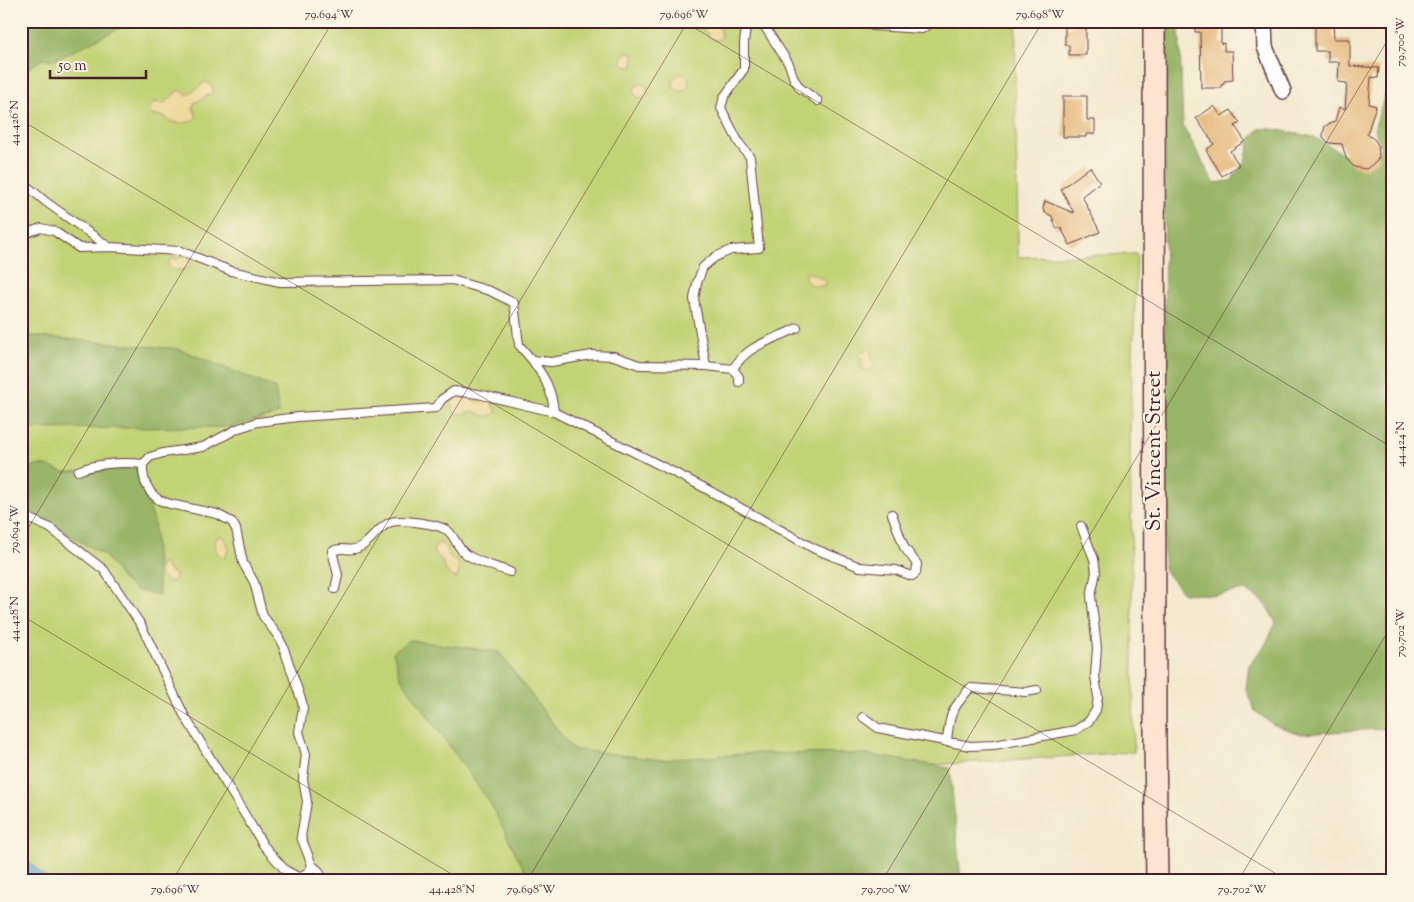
<svg xmlns="http://www.w3.org/2000/svg" width="1414" height="902" font-family="'Sorts Mill Goudy',serif">
	<style>
		.green { fill: #c2d376; stroke: #867950 }
		.forest { fill: #99b567; stroke: #726a49 }
		.sand { fill: #eeda9e; stroke: #9c7c64 }
		.water { fill: #5aa8d3; stroke: #52647f }
		.building { fill: #e6bb81 }
		.lines { fill: none; stroke-linecap: round; stroke-linejoin: round }
		.lane-casing { stroke: #633d44; stroke-width: 10 }
		.street-casing { stroke: #633d44; stroke-width: 18 }
		.secondary-casing { stroke: #633d44; stroke-width: 24 }
		.lane { stroke: #fff; stroke-width: 8 }
		.street { stroke: #fff; stroke-width: 15 }
		.secondary { stroke: #fde4d1; stroke-width: 21 }
		.ticks { fill: none; stroke: #4a1f2b; stroke-width: 1; stroke-opacity: 0.45 }
		.labels { text-anchor: middle; dominant-baseline: central; stroke-width: 4; stroke-linejoin: round; paint-order: stroke }
		.street-label { font-size: 21px; fill: #4a1f2b; stroke: #fcf5e5 }
		.neatline { fill: none; stroke: #4a1f2b; stroke-width: 2 }
		.ticks-label { font-size: 12px; text-anchor: middle; fill: #4a1f2b }
	</style>
	<rect width="100%" height="100%" fill="#fcf5e5"/>
	<filter id="ink" filterUnits="userSpaceOnUse"><feTurbulence type="fractalNoise" baseFrequency=".02" numOctaves="2"/><feDisplacementMap in="SourceGraphic" scale="10" xChannelSelector="R" yChannelSelector="G"/><feConvolveMatrix kernelMatrix="1 2 1 2 8 2 1 2 1" color-interpolation-filters="sRGB"/></filter>
	<filter id="wash" filterUnits="userSpaceOnUse"><feTurbulence type="fractalNoise" baseFrequency=".0096" numOctaves="4" result="noise"/><feDisplacementMap in="SourceGraphic" scale="20" xChannelSelector="R" yChannelSelector="G"/><feGaussianBlur stdDeviation="1.12" result="paint"/><feColorMatrix in="noise" values="0 0 0 0 0 0 0 0 0 0 0 0 0 0 0 0 0 1.4 0 .05"/><feComposite in="paint" operator="in"/></filter>
	<g filter="url(#wash)">
		<rect width="100%" height="100%" fill="#f3e9cf"/>
		<!-- green -->
		<path class="green" d="M21 21H1016C1014 100 1018 178 1018 257L1137 254 1130 432 1134 752 574 788 582 881H21Z"/>
		<!-- forest -->
		<path class="forest" d="M21 21H133L55 60 42 59 29 68 21 71Z
			M1165 21H1179L1183 126 1214 183 1231 181 1245 161 1251 138 1259 129H1272L1314 137 1345 155 1378 157 1381 146 1374 129 1385 95 1393 94V728L1300 734 1272 724 1255 711 1246 689 1249 665 1265 645 1276 623 1265 603 1245 590 1215 595 1183 593 1164 570Z
			M21 335 179 349 275 388 279 414 229 427 21 429Z
			M43 465 63 472 136 468 154 521 159 595 135 590 123 580 105 556 21 506V468Z
			M409 640 499 652 572 749 662 760 755 753 864 754 950 768 961 881H530L490 803 400 677 393 652Z"/>
		<!-- sand -->
		<path class="sand" d="M686 21H709L717 25 720 29 721 37 719 40 711 39 704 30Z
			M626 51 632 53 634 56 633 66 629 67 624 65 621 61Z
			M673 82a8 8 0 1 1 16 0a8 8 0 1 1-16 0Z
			M205 82 210 84 213 88 212 93 194 103 193 108 197 117C190 124 179 125 170 121 165 118 169 118 163 116 158 115 156 117 151 115L150 106 154 102 164 103 179 90 188 95Z
			M634 91a7 7 0 1 1 14 0a7 7 0 1 1-14 0Z
			M182 256 190 261V266C183 272 171 272 168 264L170 260 174 258 178 260Z
			M808 272 825 280V285C817 288 806 286 804 276Z
			M868 349 871 352V358L876 365 872 369 866 371 861 367 862 362 859 353Z
			M456 396 464 399 468 397 476 401 489 400 493 402V407L497 410 494 414 488 417 473 411C466 414 461 415 454 412L450 400 452 397Z
			M221 536 225 540 229 548 225 557C215 557 213 544 217 537Z
			M439 543C447 546 448 551 450 558L458 562 459 574 456 578C447 576 444 567 441 559L433 552 435 545Z
			M164 563 167 569 175 575V579L173 581 168 582 159 573 160 565Z"/>
		<!-- water -->
		<path class="water" d="M21 854 49 881H21Z"/>
		<g id="blocks">
			<!-- building -->
			<path class="building" d="M1072 21H1086V55H1069V45H1065V27H1072Z
				M1196 21H1221V44L1224 43V51H1232L1233 80 1224 81V84L1221 85V88H1201L1200 32H1195Z
				M1315 21H1333L1334 39H1350V66L1379 68 1378 78 1371 77 1369 104 1376 106 1367 134 1375 140 1378 145 1379 157 1376 162 1366 169 1354 167 1346 158 1342 144 1329 143 1323 137V134L1325 126 1335 121 1339 107 1345 109 1347 83 1338 82 1339 62H1328V51H1315Z
				M1063 96H1087V120H1095V134H1086V137H1063Z
				M1214 106 1221 116 1231 110 1240 123 1235 126 1245 141 1230 151 1239 165 1222 176 1206 150 1214 144 1196 118Z
				M1090 167 1100 182 1082 196 1100 232 1070 245 1061 228H1056L1052 216 1044 212 1043 208 1045 201 1074 213 1061 189Z"/>
		</g>
	</g>
	<g filter="url(#ink)">
		<use href="#blocks" fill-opacity="0" stroke="#633d44" stroke-width="1"/>
		<g class="lines">
			<defs>
				<path id="lane" d="M747 21 744 42V69L724 97 721 108 739 143 750 157 759 248 731 250 715 257 703 267 697 283 694 299 706 366 733 369C748 344 772 341 797 328
					M761 21 789 64 794 79 800 88 818 101
					M863 21 873 26 922 29 933 21
					M21 181 46 202 109 247
					M21 235 41 228 54 231 79 248 109 247 180 251 231 271 280 282 452 280 490 291 514 303 519 345 532 360 551 362 592 355 614 356 639 365 706 366
					M532 360C545 378 552 390 554 412
					M733 369 739 377V382
					M78 471C96 463 124 462 143 464L150 457 163 453 203 447 239 428 258 422 298 417 436 408 442 399 454 391 478 394 554 412 699 485 815 549 860 567 896 570 912 576 916 573 917 564 904 547 892 514
					M21 515 50 528 104 570 141 625 184 715 264 846 285 870 300 878 309 871 312 865 301 837 307 802 303 779 306 754 299 732 303 708 302 702 283 646 278 636 263 616 254 582 243 563 236 529 232 522 217 514 170 504 159 500 151 493 145 482 143 472V464
					M335 589 338 575 332 551C343 546 349 552 358 548 371 543 377 527 391 522 401 519 440 524 448 531 455 536 457 549 467 555 480 563 496 567 510 572
					M863 717 878 728 970 746 994 745 1076 730 1089 721 1096 710 1098 697 1095 676 1097 648 1091 596 1096 572 1094 559 1081 526
					M947 742C949 714 952 709 970 688L1026 692 1037 690
					M312 865 319 871 323 881"/>
				<path id="street" d="M1264 21 1265 47 1283 91"/>
				<path id="secondary" d="M1154 21 1155 743 1157 881"/>
			</defs>
			<!-- lane casing -->
			<use href="#lane" class="lane-casing"/>
			<!-- street casing -->
			<use href="#street" class="street-casing"/>
			<!-- secondary casing -->
			<use href="#secondary" class="secondary-casing"/>
			<!-- lane -->
			<use href="#lane" class="lane"/>
			<!-- street -->
			<use href="#street" class="street"/>
			<!-- secondary -->
			<use href="#secondary" class="secondary"/>
		</g>
	</g>
	<!-- ticks -->
	<path class="ticks" d="M683 21 1393 448M21 120 1288 881M21 540 333 21M21 615 463 881M172 881 688 21M527 881 1043 21M882 881 1393 31M1238 881 1393 623"/>
	<g class="labels">
		<!-- street labels -->
		<g class="street-label">
			<text transform="translate(1155 451) rotate(-90)">St. Vincent Street</text>
		</g>
	</g>
	<!-- margin -->
	<rect width="1414" height="902" fill="none" stroke="#fcf5e5" stroke-width="55"/>
	<!-- scale -->
	<path d="M50 70v8h96v-8" fill="none" stroke="#4a1f2b" stroke-width="2.5"/>
	<text x="58" y="70" font-size="15" fill="#4a1f2b" stroke="#fcf5e5" stroke-width="4" paint-order="stroke">50 m</text>
	<rect x="28" y="28" width="1358" height="846" class="neatline"/>
	<g class="ticks-label">
		<text x="329" y="18">79.694°W</text>
		<text x="684" y="18">79.696°W</text>
		<text x="1040" y="18">79.698°W</text>
		<text transform="translate(1400 42) rotate(-90)" y="4">79.700°W</text>
		<text transform="translate(14 123) rotate(-90)" y="4">44.426°N</text>
		<text transform="translate(1400 444) rotate(-90)" y="4">44.424°N</text>
		<text transform="translate(14 529) rotate(-90)" y="4">79.694°W</text>
		<text transform="translate(14 619) rotate(-90)" y="4">44.428°N</text>
		<text transform="translate(1400 633) rotate(-90)" y="4">79.702°W</text>
		<text x="175" y="893">79.696°W</text>
		<text x="452" y="893">44.428°N</text>
		<text x="531" y="893">79.698°W</text>
		<text x="886" y="893">79.700°W</text>
		<text x="1242" y="893">79.702°W</text>
	</g>
</svg>
